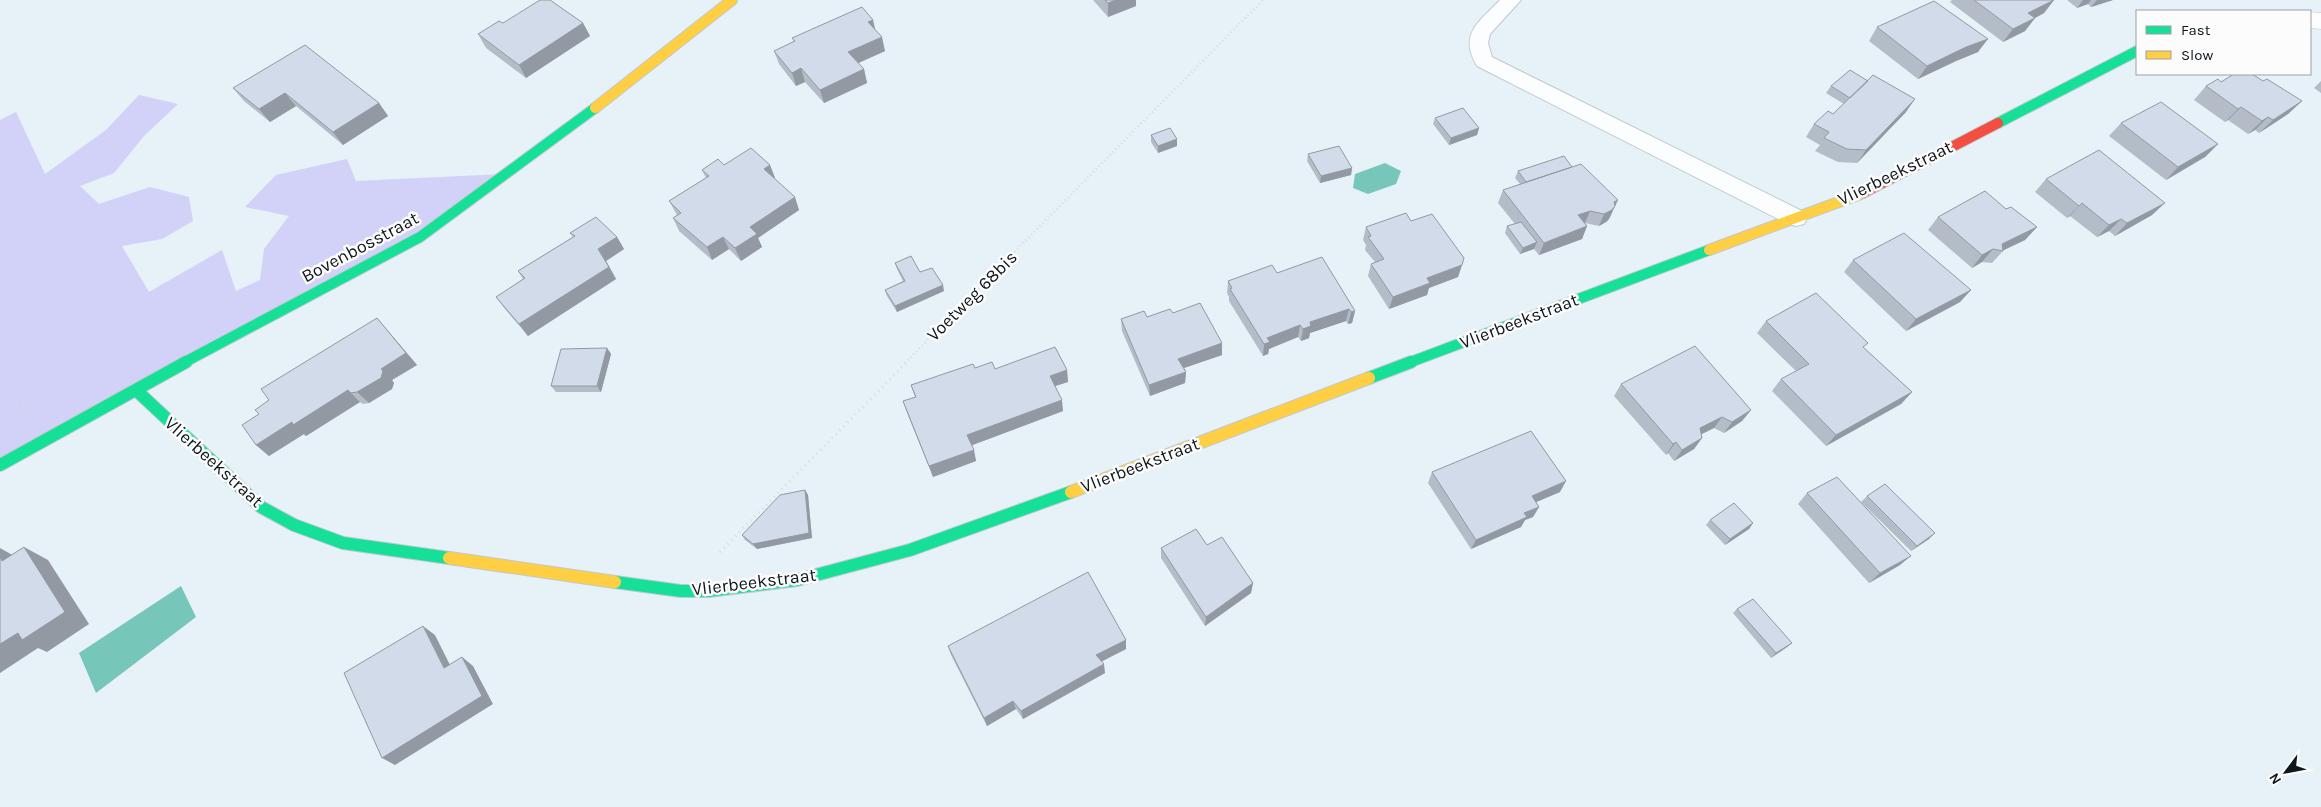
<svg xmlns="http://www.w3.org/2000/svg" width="2321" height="807" font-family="Karla,sans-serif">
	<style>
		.green { fill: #d2d1f7 }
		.water { fill: #77c6ba }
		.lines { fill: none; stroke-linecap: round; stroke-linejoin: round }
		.lane-casing { stroke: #c0c9cf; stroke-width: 2 }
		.street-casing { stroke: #c0c9cf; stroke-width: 1 }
		.fast-far1-casing { stroke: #c0c9cf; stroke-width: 12 }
		.fast-casing { stroke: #c0c9cf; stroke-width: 14 }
		.slow-far1-casing { stroke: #c0c9cf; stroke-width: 12 }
		.slow-casing { stroke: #c0c9cf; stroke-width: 14 }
		.jam-casing { stroke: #c0c9cf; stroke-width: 12 }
		.path-far1 { stroke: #d8dcde; stroke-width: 2.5; stroke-dasharray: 1 3; stroke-linecap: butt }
		.path { stroke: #d8dcde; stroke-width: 3; stroke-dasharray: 1 4.5; stroke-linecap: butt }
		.lane { fill: #fbfdfe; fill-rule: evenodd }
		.street { fill: #fbfdfe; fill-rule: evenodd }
		.fast-far1 { stroke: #16e098; stroke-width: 10 }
		.fast { stroke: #16e098; stroke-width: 12 }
		.slow-far1 { stroke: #ffcf43; stroke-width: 10 }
		.slow { stroke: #ffcf43; stroke-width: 12 }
		.jam { stroke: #f24e42; stroke-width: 10 }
		.wall { fill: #b4bcc8 }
		.shaded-wall { fill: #9299a3 }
		.building { fill: #d1dbe9; stroke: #9299a3 }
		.labels { text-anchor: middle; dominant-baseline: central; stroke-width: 5; stroke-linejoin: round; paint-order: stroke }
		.street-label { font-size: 18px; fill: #0e171c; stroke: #fcfcfc }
	</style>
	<rect width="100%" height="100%" fill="#e6f1f8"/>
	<!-- green -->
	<path class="green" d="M139 95 178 104 144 136 114 173 80 186 99 204 150 187 189 197 193 221 162 239 122 246 149 292 222 250 236 291 260 280 264 249 289 216 245 207 276 175 347 159 356 181 503 174 413 239 0 465V120L16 112 45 174 106 130Z"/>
	<!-- water -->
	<path class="water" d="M1385 163 1401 171 1396 184 1368 194 1353 188 1355 174Z
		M181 586 196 617 96 693 79 653Z"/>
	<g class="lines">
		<defs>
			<path id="lane" d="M1500 0H1521L1490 34 1488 43 1492 57 1804 212 1807 218 1804 224 1796 226 1788 224 1477 66C1458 34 1479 22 1500 0Z"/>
			<path id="street" d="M2310 12 2321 13V29L2310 28Z"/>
			<path id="fast-far1" d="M1998 123 2137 51
				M183 363 420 237 595 108
				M1408 363 1709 250"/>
			<path id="fast" d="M1369 378 1411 362
				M136 390 261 507 294 525 343 543 449 558
				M0 465 186 362
				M615 582 681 591H708L797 580 910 550 1071 492"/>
			<path id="slow-far1" d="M595 108 732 0
				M1709 250 1863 193"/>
			<path id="slow" d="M1071 492 1369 378
				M449 558 615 582"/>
			<path id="jam" d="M1863 193 1998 123"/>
		</defs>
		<!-- lane casing -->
		<use href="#lane" class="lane-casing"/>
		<!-- street casing -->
		<use href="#street" class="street-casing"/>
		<!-- fast-far1 casing -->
		<use href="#fast-far1" class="fast-far1-casing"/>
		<!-- fast casing -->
		<use href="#fast" class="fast-casing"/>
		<!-- slow-far1 casing -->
		<use href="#slow-far1" class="slow-far1-casing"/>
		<!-- slow casing -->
		<use href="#slow" class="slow-casing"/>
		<!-- jam casing -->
		<use href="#jam" class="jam-casing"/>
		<!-- path-far1 -->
		<path class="path-far1" d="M905 363 1263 0"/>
		<!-- path -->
		<path class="path" d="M11 405 33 407
			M720 552 907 362"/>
		<!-- lane -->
		<use href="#lane" class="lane"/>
		<!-- street -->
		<use href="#street" class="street"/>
		<!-- fast-far1 -->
		<use href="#fast-far1" class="fast-far1"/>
		<!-- fast -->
		<use href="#fast" class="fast"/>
		<!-- slow-far1 -->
		<use href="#slow-far1" class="slow-far1"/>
		<!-- slow -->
		<use href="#slow" class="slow"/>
		<!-- jam -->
		<use href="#jam" class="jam"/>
	</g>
	<!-- wall -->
	<path class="wall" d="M1093 0H1136V6L1108 17Z
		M1952 0H2054L2044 13 2035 18 2025 31 2003 42 1950 2Z
		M2067 0H2113L2091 7 2088 4 2077 8Z
		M873 20 875 30 885 51 858 63 864 69 867 83 824 103 805 82 796 86 779 64 774 51 794 42 792 38Z
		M583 23 590 36 526 78 486 48 478 34Z
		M1877 27 1978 52 1956 61 1918 79 1869 41Z
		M2263 81 2302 101 2288 114 2259 133 2255 130 2248 134 2228 120 2225 122 2194 100 2206 86 2221 82Z
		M2321 81V93L2314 88Z
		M1831 86 1906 112 1857 163 1838 162 1815 151 1820 145 1806 137 1814 124 1833 114 1844 104 1826 93Z
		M233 88 379 103 388 116 343 145 296 106 270 122 244 101Z
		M1435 118 1479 128 1477 135 1449 145 1433 124Z
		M2121 123 2218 144 2205 157 2166 180 2109 136Z
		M1151 135 1177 139V146L1158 153 1151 142Z
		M1308 154 1352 168 1351 175 1320 183 1307 161Z
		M724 165H770L775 178 774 179 799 210 758 238 762 247 741 261 729 249 712 260 679 231 673 218 677 215 669 201 706 178 702 170Z
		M1572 167 1612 213 1609 219 1606 222 1599 226 1585 223 1587 226 1582 239 1539 255 1534 249 1520 254 1505 233 1507 226 1515 224 1498 203 1503 190 1520 184 1515 178 1518 171Z
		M2046 179 2152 215 2115 236 2109 231 2097 237 2070 216 2067 218 2035 192Z
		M2006 209 2037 227 2025 240 2003 250V251L1992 263 1982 262 1972 268 1928 230 1938 217Z
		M1411 221 1464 258 1458 277 1429 288 1427 295 1389 309 1368 276 1371 264 1375 262 1365 250 1366 245 1363 240 1366 227Z
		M570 233 617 237 624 249 606 261 616 279 528 336 505 309 496 297 523 279 518 271 573 237Z
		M1853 260 1971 290 1960 302 1906 331 1844 272Z
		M895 263 920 272 944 291 897 312 887 296 885 290 903 281 897 269Z
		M1277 273 1355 311 1352 323 1348 324 1346 321 1310 333 1309 338 1301 341 1298 337 1269 349 1268 354 1263 356 1229 301V297L1227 293 1228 281Z
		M1173 313 1222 343V355L1184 368 1186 372 1185 383 1150 396 1122 331 1121 319 1147 317Z
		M377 318 417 365 392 380 394 383 392 389 369 403 363 404 360 402 306 436 304 434 269 456 256 445 259 414Z
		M1766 321 1864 348 1912 392 1901 404 1826 446 1772 391 1781 379 1796 371 1757 333Z
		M607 348 611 354 601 392H556L551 386Z
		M975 368 1067 370 1068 382 1055 386 1063 411 972 445 976 461 933 477 907 413 903 401 915 397 911 385Z
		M1621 384 1751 410 1742 421 1724 433 1714 428 1701 434 1702 438 1694 449 1674 461 1668 453 1666 455 1614 396Z
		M1432 472 1560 492 1536 502 1539 507 1533 517 1525 520 1521 527 1471 549 1428 483Z
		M805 490 808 495 812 538 757 549 745 540 742 535Z
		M1807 493 1900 565 1869 583 1798 504Z
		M1867 496 1929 539 1911 551 1861 502Z
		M1710 520 1753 523 1749 529 1725 545 1706 525Z
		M1207 545 1253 583 1251 593 1205 626 1161 558V548Z
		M1737 609 1792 643 1787 647 1771 658 1733 613Z
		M1126 640V649L1101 661 1105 673 1023 719 1016 709 987 726 951 655 948 646Z"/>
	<!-- shaded-wall -->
	<path class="shaded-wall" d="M1116 0H1136V6L1108 17V3Z
		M2054 0 2044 13 2035 18 2025 31 2003 42 2013 29 2028 13Z
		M2083 0H2091L2088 4 2077 8Z
		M2097 0H2113L2091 7Z
		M873 20 876 33 868 22Z
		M583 23 590 36 526 78 519 65Z
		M882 37 885 51 852 66 848 52Z
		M1988 39 1978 52 1956 61 1918 79 1927 66 1966 47Z
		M801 68 805 82 796 86 792 73Z
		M864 69 867 83 824 103 820 90Z
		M285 93 296 106 270 122 259 109Z
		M1915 99 1906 112 1857 163 1866 150Z
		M2302 101 2288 114 2259 133 2273 120Z
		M379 103 388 116 343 145 333 132Z
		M2241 107 2228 120 2225 122 2238 109Z
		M2268 117 2255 130 2248 134 2262 121Z
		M1479 128 1477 135 1449 145 1451 138Z
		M1177 139V146L1158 153V146Z
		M2218 144 2205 157 2166 180 2178 167Z
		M770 165 775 178 769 182 764 169Z
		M1352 168 1351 175 1320 183 1321 176Z
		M795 197 799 210 758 238 762 247 741 261 735 248 750 227Z
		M1618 200 1609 219 1606 222 1599 226 1604 214 1614 202Z
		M2082 203 2070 216 2067 218Z
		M2165 203 2152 215 2115 236 2127 223Z
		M1590 211 1585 223 1578 215Z
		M2121 219 2109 231 2097 237 2109 225Z
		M1587 226 1582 239 1539 255 1544 243Z
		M2037 227 2025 240 2002 251V244Z
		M617 237 624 249 606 261 616 279 528 336 519 324 598 249Z
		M723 237 729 249 712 260 707 247Z
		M1537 242 1534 249 1520 254 1523 248Z
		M1993 249 1982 262 1972 268 1982 255Z
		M1462 265 1458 277 1429 288 1427 295 1389 309 1393 297 1427 278Z
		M943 285 944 291 897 312 895 306Z
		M1971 290 1960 302 1906 331 1916 319Z
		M1349 309 1346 321 1310 333 1309 338 1301 341 1303 329 1310 322Z
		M1355 311 1352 323 1348 324 1351 312Z
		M377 318 417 365 392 380 394 383 392 389 369 403 357 392 381 369Z
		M1300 325 1298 337 1269 349 1268 354 1263 356 1264 344 1267 338Z
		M1222 343V355L1178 370V359Z
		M607 348 611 354 601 392 597 386Z
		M1067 370 1068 382 1052 387 1050 376Z
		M1186 372 1185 383 1150 396 1149 385Z
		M348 390 360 402 306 436 304 434 269 456 256 445 292 422Z
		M1912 392 1901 404 1826 446 1836 435Z
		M1062 400 1063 411 970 446 967 435Z
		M1751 410 1742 421 1724 433 1732 422Z
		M1722 417 1714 428 1692 439 1700 428Z
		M1702 438 1694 449 1674 461 1682 450Z
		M1676 442 1668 453 1666 455 1673 444Z
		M974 450 976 461 933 477 929 466Z
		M1566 481 1560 492 1527 506 1532 496Z
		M805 490 808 495 812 538 757 549 753 544Z
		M1539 507 1533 517 1525 520 1521 527 1471 549 1476 540 1524 513Z
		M1753 523 1749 529 1725 545 1730 539Z
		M1935 533 1929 539 1911 551 1917 546Z
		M24 547 48 560 89 624 47 652 38 648 0 673V644Z
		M0 548 16 557 2 561 0 557Z
		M1911 556 1900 565 1869 583 1880 573Z
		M1253 583 1251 593 1205 626 1206 617Z
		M423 626 435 635 456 677 444 668Z
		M1126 640V649L1097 664 1096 655Z
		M1792 643 1787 647 1771 658 1776 653Z
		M462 657 473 666 493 704 395 765 382 758Z
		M1104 664 1105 673 1023 719 1021 711Z
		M1013 701 1016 709 987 726 984 718Z"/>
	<!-- building -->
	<path class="building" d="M540 0H550L583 23 519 65 478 34 499 21 503 23Z
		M1105 0H1116L1108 3Z
		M1974 0H2054L2028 13 2035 18 2013 29Z
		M1934 1 1988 39 1966 47 1927 66 1877 27Z
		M862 7 873 20 868 22 882 37 848 52 864 69 820 90 801 68 792 73 774 51 795 41 792 38Z
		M305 45 379 103 333 132 285 93 259 109 233 88Z
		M1850 70 1868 81 1850 98 1831 86Z
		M2234 74H2252L2263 81 2267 79 2302 101 2273 120 2268 117 2262 121 2241 107 2238 109 2206 86 2218 79 2221 82Z
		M1873 75 1915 99 1866 150 1847 149 1824 138 1829 132 1814 124 1828 111 1833 114Z
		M2161 102 2218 144 2178 167 2121 123Z
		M1463 108 1479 128 1451 138 1435 118Z
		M1170 128 1177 139 1158 146 1151 135Z
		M1339 146 1352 168 1321 176 1308 154Z
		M751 148 770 165 764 169 795 197 750 227 757 234 735 248 723 237 707 247 673 218 681 213 669 201 709 176 702 170 718 159 724 165Z
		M2099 150 2165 203 2127 223 2121 219 2109 225 2082 203 2079 206 2046 179Z
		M1564 156 1572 167 1526 182 1518 171Z
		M1581 164 1618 200 1614 202 1615 206 1612 210 1604 214 1590 211 1578 215 1587 226 1544 243 1503 190Z
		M1985 191 2006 209 2011 207 2037 227 2002 244 2003 251 1993 249 1982 255 1938 217Z
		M1406 213 1411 221 1432 214 1464 258 1462 265 1427 278 1430 283 1393 297 1371 264 1384 259 1368 237 1371 236 1366 227Z
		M596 217 617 237 598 249 609 267 519 324 496 297 525 278 518 271 575 236 570 233Z
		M1521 222 1537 242 1523 248 1507 226Z
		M1904 233 1971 290 1916 319 1853 260Z
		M911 256 920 272 932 268 943 285 895 306 885 290 905 281 895 263Z
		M1322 257 1355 311 1351 312 1349 309 1310 322 1311 326 1303 329 1300 325 1267 338 1270 342 1264 344 1230 289 1232 288 1228 281 1272 265 1277 273Z
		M1816 293 1868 343 1863 347 1912 392 1836 435 1781 379 1809 364 1766 321Z
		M1200 303 1222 343 1178 359 1186 372 1149 385 1121 319 1144 311 1147 317 1170 309 1173 313Z
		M377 318 406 353 381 369 383 371 381 378 357 392 351 393 348 390 293 425 292 422 256 445 242 425 259 414 255 410 269 400 261 389Z
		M1695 346 1751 410 1732 422 1722 417 1700 428 1702 438 1682 450 1676 442 1673 444 1621 384Z
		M1055 347 1067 370 1050 376 1062 400 967 435 974 450 929 466 903 401 916 397 911 385 973 364 975 368 992 362 995 369Z
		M607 348 597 386H551L561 349Z
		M1531 431 1566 481 1532 496 1539 507 1524 513 1527 517 1476 540 1432 472Z
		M1837 477 1911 556 1880 573 1807 493Z
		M1885 484 1935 533 1917 546 1867 496Z
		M805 490 809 533 753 544 742 535 780 495Z
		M1734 503 1753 523 1730 539 1710 520Z
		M1196 529 1207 545 1222 537 1253 583 1206 617 1161 548Z
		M24 547 65 612 22 640 18 633 0 644V557L2 561Z
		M1088 572 1126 640 1096 655 1104 664 1021 711 1013 701 984 718 948 646Z
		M1753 599 1792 643 1776 653 1737 609Z
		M423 626 444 668 462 657 482 696 382 758 344 673Z"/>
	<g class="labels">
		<!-- street labels -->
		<g class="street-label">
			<text transform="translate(1895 173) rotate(-26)">Vlierbeekstraat</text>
			<text transform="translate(360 247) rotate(-28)">Bovenbosstraat</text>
			<text transform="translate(972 296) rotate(-45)">Voetweg 68bis</text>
			<text transform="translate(1519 321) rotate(-21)">Vlierbeekstraat</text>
			<text transform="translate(214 462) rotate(42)">Vlierbeekstraat</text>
			<text transform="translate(1140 465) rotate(-21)">Vlierbeekstraat</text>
			<text transform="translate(754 582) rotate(-7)">Vlierbeekstraat</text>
		</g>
	</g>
	<!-- legend -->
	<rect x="2136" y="10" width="175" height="65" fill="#fcfcfc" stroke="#9da0a2"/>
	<rect x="2146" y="26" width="25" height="8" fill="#16e098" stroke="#9da0a2"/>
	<text x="2181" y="35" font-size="15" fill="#0e171c">Fast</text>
	<rect x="2146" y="51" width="25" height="8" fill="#ffcf43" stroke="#9da0a2"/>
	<text x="2181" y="60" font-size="15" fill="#0e171c">Slow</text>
	<!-- north arrow -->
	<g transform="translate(2286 772) rotate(238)" stroke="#fcfcfc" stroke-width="4" paint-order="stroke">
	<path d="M0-4L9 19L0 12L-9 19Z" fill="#0e171c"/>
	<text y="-8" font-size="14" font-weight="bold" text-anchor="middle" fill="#0e171c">N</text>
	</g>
</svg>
